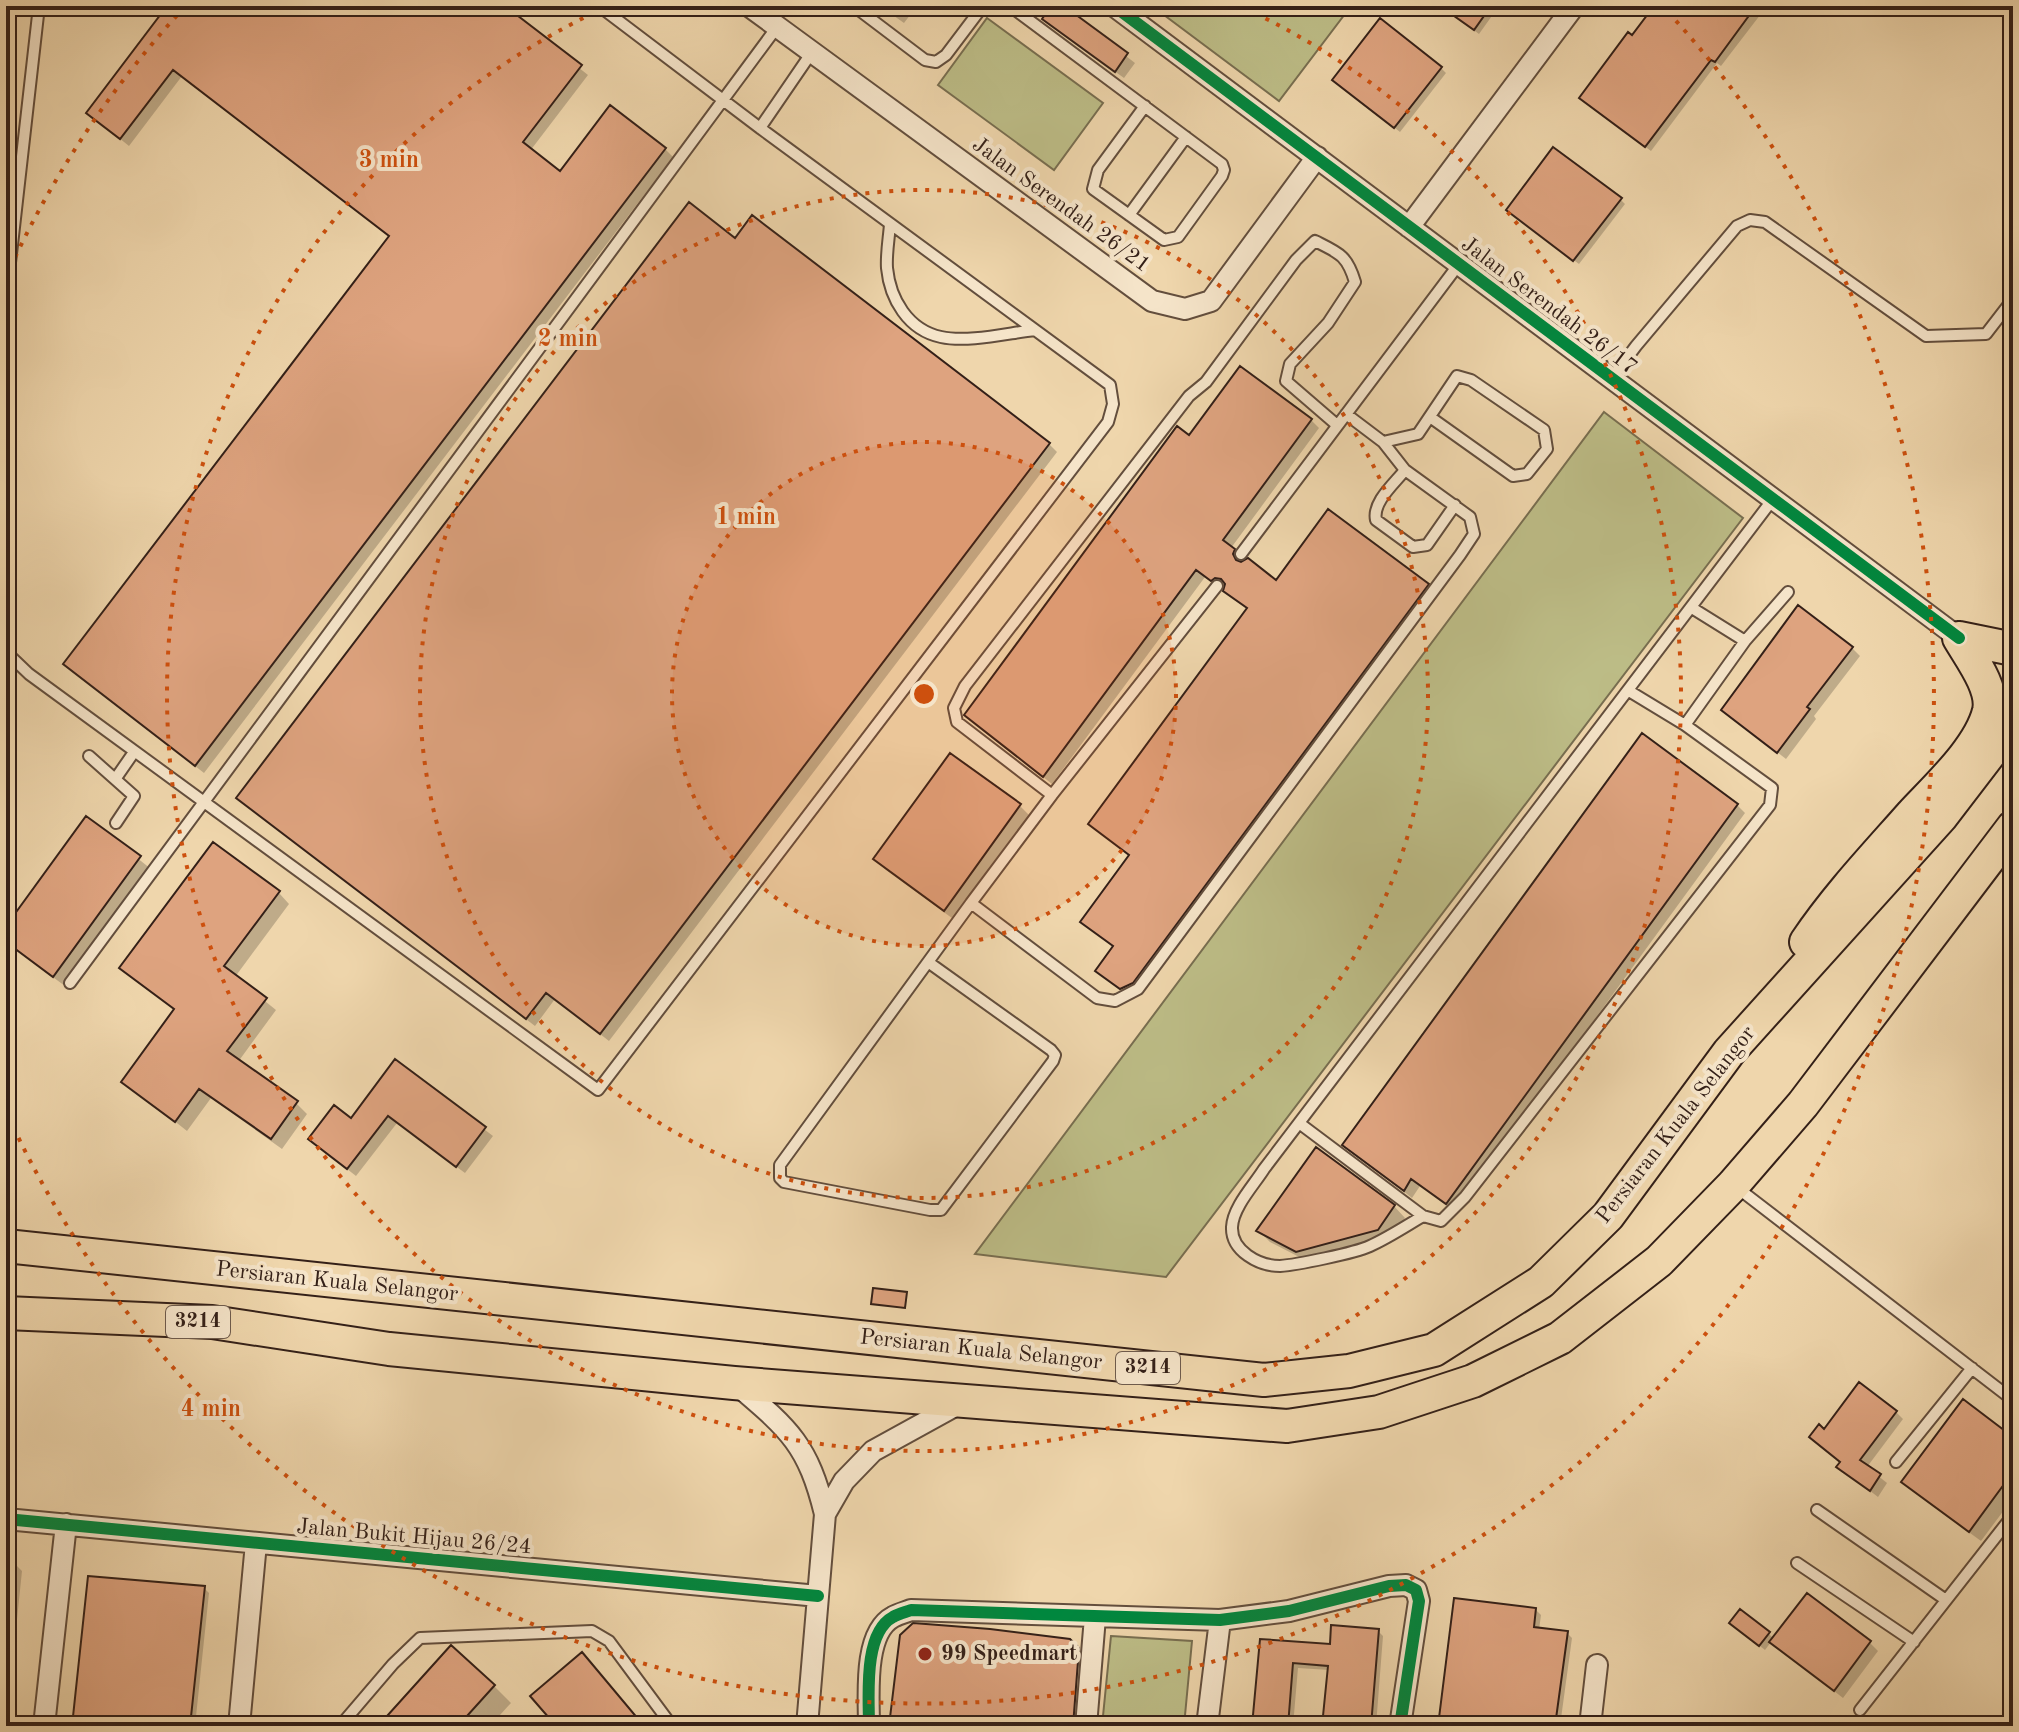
<svg xmlns="http://www.w3.org/2000/svg" width="2019" height="1732" font-family="'Old Standard TT',serif">
	<style>
		.green { fill: #bdbd87; stroke: #786e50; stroke-width: 2 }
		.shadow { fill: #0003 }
		.building { fill: #dea37f; stroke: #342018; stroke-width: 2 }
		.lines { fill: none; stroke-linecap: round; stroke-linejoin: round }
		.lane-casing { stroke: #634e3d; stroke-width: 14 }
		.street-casing { stroke: #634e3d; stroke-width: 24 }
		.primary-casing { stroke: #342018; stroke-width: 36 }
		.lane { stroke: #f5e4c9; stroke-width: 10 }
		.street { stroke: #f5e4c9; stroke-width: 20 }
		.primary { stroke: #efd6ac; stroke-width: 32 }
		.cycleway-casing { stroke: #f5e4c9; stroke-width: 17 }
		.cycleway { stroke: #00873e; stroke-width: 12 }
		.ring { fill: none; stroke: #cd500e; stroke-width: 4; stroke-dasharray: 4 8 }
		.poi-dot { fill: #8f2418; stroke: #f5e4c9; stroke-width: 3 }
		.labels { text-anchor: middle; dominant-baseline: central; stroke-width: 8; stroke-linejoin: round; paint-order: stroke }
		.shield { fill: #f5e4c9; stroke: #6e5b4d; stroke-width: 2 }
		.shield-label { font-size: 20px; font-weight: bold; fill: #342018 }
		.street-label { font-size: 22px; fill: #342018; stroke: #f5e4c9 }
		.poi-label { font-size: 22px; font-weight: bold; fill: #342018; stroke: #f5e4c9; text-anchor: start }
		.centre { fill: #cd500e; stroke: #f5e4c9; stroke-width: 4 }
		.ring-label { font-size: 24px; text-anchor: middle; font-weight: bold; fill: #cd500e; stroke: #f5e4c9; stroke-width: 8; stroke-linejoin: round; paint-order: stroke }
	</style>
	<rect width="100%" height="100%" fill="#efd6ac"/>
	<filter id="stains"><feTurbulence type="fractalNoise" baseFrequency=".0025" numOctaves="4"/><feColorMatrix values="0 0 0 0 .2 0 0 0 0 .09 0 0 0 0 .02 0 0 0 .5 -.17"/></filter>
	<radialGradient id="worn" r=".72"><stop offset=".6" stop-color="#630" stop-opacity="0"/><stop offset="1" stop-color="#630" stop-opacity=".3"/></radialGradient>
	<!-- green -->
	<path class="green" d="M1152 6H1351L1279 101Z
		M987 18 1103 103 1054 170 938 85Z
		M1604 412 1743 518 1166 1277 975 1254Z
		M1111 1636 1192 1641 1184 1726H1102Z"/>
	<!-- shadow -->
	<path class="shadow" d="M170 6H501L588 75 530 151 560 174 665 149 673 157 204 773 66 664 391 237 182 76 129 146 88 113Z
		M880 6H917L904 23Z
		M1054 6H1061L1135 63 1124 78 1053 27Z
		M1441 6H1499L1479 34Z
		M1657 6H1767L1721 66 1717 63 1651 151 1587 103Z
		M1441 68 1446 73 1400 132 1340 84Z
		M1620 199 1625 204 1579 264 1513 215Z
		M735 240 1049 444 1057 452 609 1041 555 999 535 1026 247 806Z
		M1311 420 1319 428 1231 548 1242 559 1240 565 1277 583 1427 586 1435 594 1130 997 1097 970 1115 948 1091 930 1131 856 1249 610 1234 599 1225 586 1220 588 1205 577 1052 784 975 723 1190 438Z
		M1852 648 1860 656 1814 716 1816 719 1786 759 1723 710Z
		M950 755 1020 806 1031 817 956 921 886 870 875 859Z
		M1737 805 1745 813 1455 1211 1420 1186 1412 1198 1345 1145Z
		M87 818 151 869 65 986 12 947 6 941V929Z
		M279 893 289 904 235 977 276 1010 238 1062 296 1103 307 1114 282 1149 211 1098 187 1131 124 1081 176 1011 122 968Z
		M396 1062 493 1136 465 1173 397 1123 356 1176 319 1147 352 1121Z
		M1394 1206 1405 1218 1390 1241 1309 1262 1270 1242 1259 1231Z
		M906 1294V1309L873 1303Z
		M1896 1412 1903 1419 1867 1467 1887 1483 1878 1497 1839 1467 1842 1462 1825 1431Z
		M2013 1439V1498L1981 1541 1915 1493 1904 1482Z
		M6 1565 17 1566 22 1571 6 1726Z
		M204 1588 209 1593 195 1726H74Z
		M1536 1610 1541 1615 1539 1630 1567 1633 1572 1638 1560 1726H1440Z
		M1737 1628 1769 1634 1774 1639 1870 1643 1878 1651 1843 1698 1771 1642 1765 1650Z
		M1378 1631 1383 1636 1376 1726H1324L1329 1670 1298 1668 1293 1726H1254L1261 1641 1331 1646Z
		M1069 1641 1090 1661 1084 1726H892Z
		M494 1686 511 1703 490 1726H381Z"/>
	<!-- building -->
	<path class="building" d="M167 6H505L582 65 523 142 560 171 610 105 666 148 195 766 63 664 389 236 173 70 120 139 86 113Z
		M1051 6H1064L1128 53 1115 72 1042 19Z
		M1440 6H1491L1474 30Z
		M1654 6H1756L1715 62 1711 60 1645 147 1579 98 1628 32 1632 35Z
		M1380 18 1442 67 1394 128 1332 80Z
		M1553 147 1622 198 1573 261 1506 210Z
		M689 202 735 238 752 215 1050 443 600 1034 546 993 526 1019 236 798Z
		M1240 366 1312 419 1223 540 1235 549 1233 554 1236 560 1241 562 1248 558 1276 580 1328 509 1429 584 1133 983 1120 989 1095 971 1113 946 1080 922 1129 855 1088 824 1247 608 1223 591 1225 584 1221 579 1215 578 1211 581 1196 570 1043 777 964 715 1177 426 1189 435Z
		M1798 605 1853 647 1807 707 1810 709 1777 753 1721 710Z
		M1642 733 1738 804 1446 1204 1411 1179 1404 1191 1342 1145Z
		M950 753 1021 804 944 911 873 859Z
		M86 816 141 856 53 977 6 942V926Z
		M213 842 280 891 224 966 267 998 227 1051 298 1101 271 1139 199 1089 175 1122 121 1082 174 1009 119 968Z
		M395 1059 486 1127 456 1167 388 1116 347 1169 308 1139 334 1105 351 1118Z
		M1316 1147 1395 1205 1378 1230 1296 1252 1256 1231Z
		M873 1288 907 1292 905 1308 871 1304Z
		M1859 1382 1897 1411 1860 1460 1881 1474 1870 1491 1836 1467 1840 1462 1809 1437 1819 1424 1824 1429Z
		M1963 1399 2013 1437V1472L1969 1532 1901 1482Z
		M88 1576 205 1586 190 1726H72Z
		M1807 1593 1871 1641 1834 1691 1769 1642Z
		M1454 1598 1536 1608 1534 1627 1568 1631 1555 1726H1438Z
		M1740 1609 1770 1632 1759 1646 1729 1623Z
		M913 1623 990 1629 1070 1639 1079 1648 1073 1726H889L900 1635Z
		M1331 1625 1379 1629 1371 1726H1322L1328 1666 1293 1663 1288 1726H1252L1260 1639 1330 1644Z
		M451 1645 495 1685 458 1726H378Z
		M582 1652 644 1726H556L530 1696Z"/>
	<g class="lines">
		<defs>
			<path id="lane" d="M1010 6 1222 164 1224 170 1222 176 1178 237 1164 240 1093 189 1098 170 1145 106
				M855 7 925 60 936 62 946 55 983 6
				M760 128 812 52
				M1129 215 1186 137
				M890 224C889 238 886 254 887 268 890 299 908 330 941 337 968 343 1008 333 1035 330
				M6 298 39 6
				M1612 378 1636 346 1737 226 1750 220 1765 222 1926 336 1986 334 2013 299
				M1346 414 1383 442 1418 434 1457 376 1471 380 1544 430 1547 449 1527 474 1513 476 1430 417
				M1405 470C1395 483 1372 502 1376 520L1413 547 1427 545 1455 505
				M1241 554 1459 264
				M1217 586 1052 795 971 903 1097 998 1115 1001 1138 989 1460 555 1474 534 1470 517 1405 470 1383 442
				M1745 641 1788 592
				M6 652 29 674 598 1090 1108 422 1113 404 1110 385 760 128 599 6
				M1629 691 1685 725 1745 641 1692 608
				M89 756 134 796 116 823
				M116 778 134 752
				M1052 795 957 722 954 708 965 686 1189 396 1206 382 1296 260 1315 241C1339 253 1347 255 1355 282L1328 323 1290 364 1286 381 1337 425
				M928 962 1051 1050 1055 1055 1053 1061 941 1210H930L784 1182 780 1178V1165L971 903
				M70 983 777 27
				M1299 1123 1423 1216 1441 1221 1465 1197 1770 805 1772 788 1685 725
				M1735 1186 2013 1400
				M1423 1216C1406 1226 1388 1238 1370 1246 1355 1253 1296 1265 1280 1266 1259 1266 1231 1251 1232 1227 1233 1207 1254 1185 1264 1169L1773 499
				M1896 1462 1972 1368
				M1817 1510 1946 1600
				M1797 1563 1914 1642
				M1860 1710 2013 1515
				M340 1726 393 1664 420 1638 592 1631 609 1641 672 1726"/>
			<path id="street" d="M749 6 1152 301 1185 309 1211 301 1317 157
				M1114 6 1959 638
				M1409 227 1574 6
				M737 1385C790 1430 808 1445 825 1514L807 1726
				M825 1514 844 1481 873 1451 962 1402
				M6 1519 818 1596
				M44 1726 66 1524
				M239 1726 256 1543
				M869 1726C869 1697 863 1633 893 1617 898 1614 906 1612 911 1610L1220 1620 1289 1611 1389 1586 1406 1585 1416 1590 1419 1601 1400 1726
				M1086 1726 1095 1617
				M1207 1726 1220 1620
				M1590 1726 1597 1665"/>
			<path id="primary" d="M1959 638 2013 649
				M1806 942C1837 896 1875 856 1912 814 1937 787 1980 748 1989 711 1994 688 1970 657 1959 638
				M6 1246 1264 1380 1349 1371 1434 1350 1541 1282 1608 1216 1729 1052 1941 817 2013 723
				M6 1313 212 1322 389 1349 734 1383 1287 1426 1379 1412 1473 1381 1560 1338 1659 1261 1733 1185 1803 1104 2013 827"/>
		</defs>
		<!-- lane casing -->
		<use href="#lane" class="lane-casing"/>
		<!-- street casing -->
		<use href="#street" class="street-casing"/>
		<!-- primary casing -->
		<use href="#primary" class="primary-casing"/>
		<!-- lane -->
		<use href="#lane" class="lane"/>
		<!-- street -->
		<use href="#street" class="street"/>
		<!-- primary -->
		<use href="#primary" class="primary"/>
		<defs>
			<path id="cycleway" d="M1114 6 1959 638
				M6 1519 818 1596
				M869 1726C869 1697 863 1633 893 1617 898 1614 906 1612 911 1610L1220 1620 1289 1611 1389 1586 1406 1585 1416 1590 1419 1601 1400 1726"/>
		</defs>
		<!-- cycleway casing -->
		<use href="#cycleway" class="cycleway-casing"/>
		<!-- cycleway -->
		<use href="#cycleway" class="cycleway"/>
	</g>
	<!-- distance rings -->
	<circle cx="924" cy="694" r="252" fill="#cd500e" fill-opacity=".12"/>
	<g class="ring">
		<circle cx="924" cy="694" r="252"/>
		<circle cx="924" cy="694" r="504"/>
		<path d="M1244 8A757 757 0 1 1 604 8"/>
		<path d="M10 268A1009 1009 0 0 1 180 12M1668 12A1009 1009 0 1 1 10 1120"/>
	</g>
	<!-- markers -->
	<circle class="poi-dot" cx="925" cy="1654" r="8"/>
	<g class="labels">
		<!-- shield labels -->
		<g class="shield">
			<rect x="166" y="1306" width="64" height="32" rx="6"/>
			<rect x="1116" y="1352" width="64" height="32" rx="6"/>
		</g>
		<g class="shield-label">
			<text x="198" y="1322">3214</text>
			<text x="1148" y="1368">3214</text>
		</g>
		<!-- street labels -->
		<g class="street-label">
			<text transform="translate(1061 205) rotate(36)">Jalan Serendah 26/21</text>
			<text transform="translate(1549 306) rotate(37)">Jalan Serendah 26/17</text>
			<text transform="translate(1676 1125) rotate(-52)">Persiaran Kuala Selangor</text>
			<text transform="translate(337 1282) rotate(6)">Persiaran Kuala Selangor</text>
			<text transform="translate(981 1350) rotate(6)">Persiaran Kuala Selangor</text>
			<text transform="translate(414 1537) rotate(5)">Jalan Bukit Hijau 26/24</text>
		</g>
		<!-- poi labels -->
		<g class="poi-label">
			<text x="941" y="1654">99 Speedmart</text>
		</g>
	</g>
	<circle cx="924" cy="694" r="12" class="centre"/>
	<g class="ring-label">
		<text x="389" y="167">3 min</text>
		<text x="568" y="346">2 min</text>
		<text x="746" y="524">1 min</text>
		<text x="211" y="1416">4 min</text>
	</g>
	<!-- margin -->
	<rect width="2019" height="1732" fill="none" stroke="#efd6ac" stroke-width="32"/>
	<rect x="8" y="8" width="2003" height="1716" fill="none" stroke="#342018" stroke-width="4"/>
	<rect x="16" y="16" width="1987" height="1700" fill="none" stroke="#342018" stroke-width="2"/>
	<rect width="100%" height="100%" filter="url(#stains)"/>
	<rect width="100%" height="100%" fill="url(#worn)"/>
</svg>
